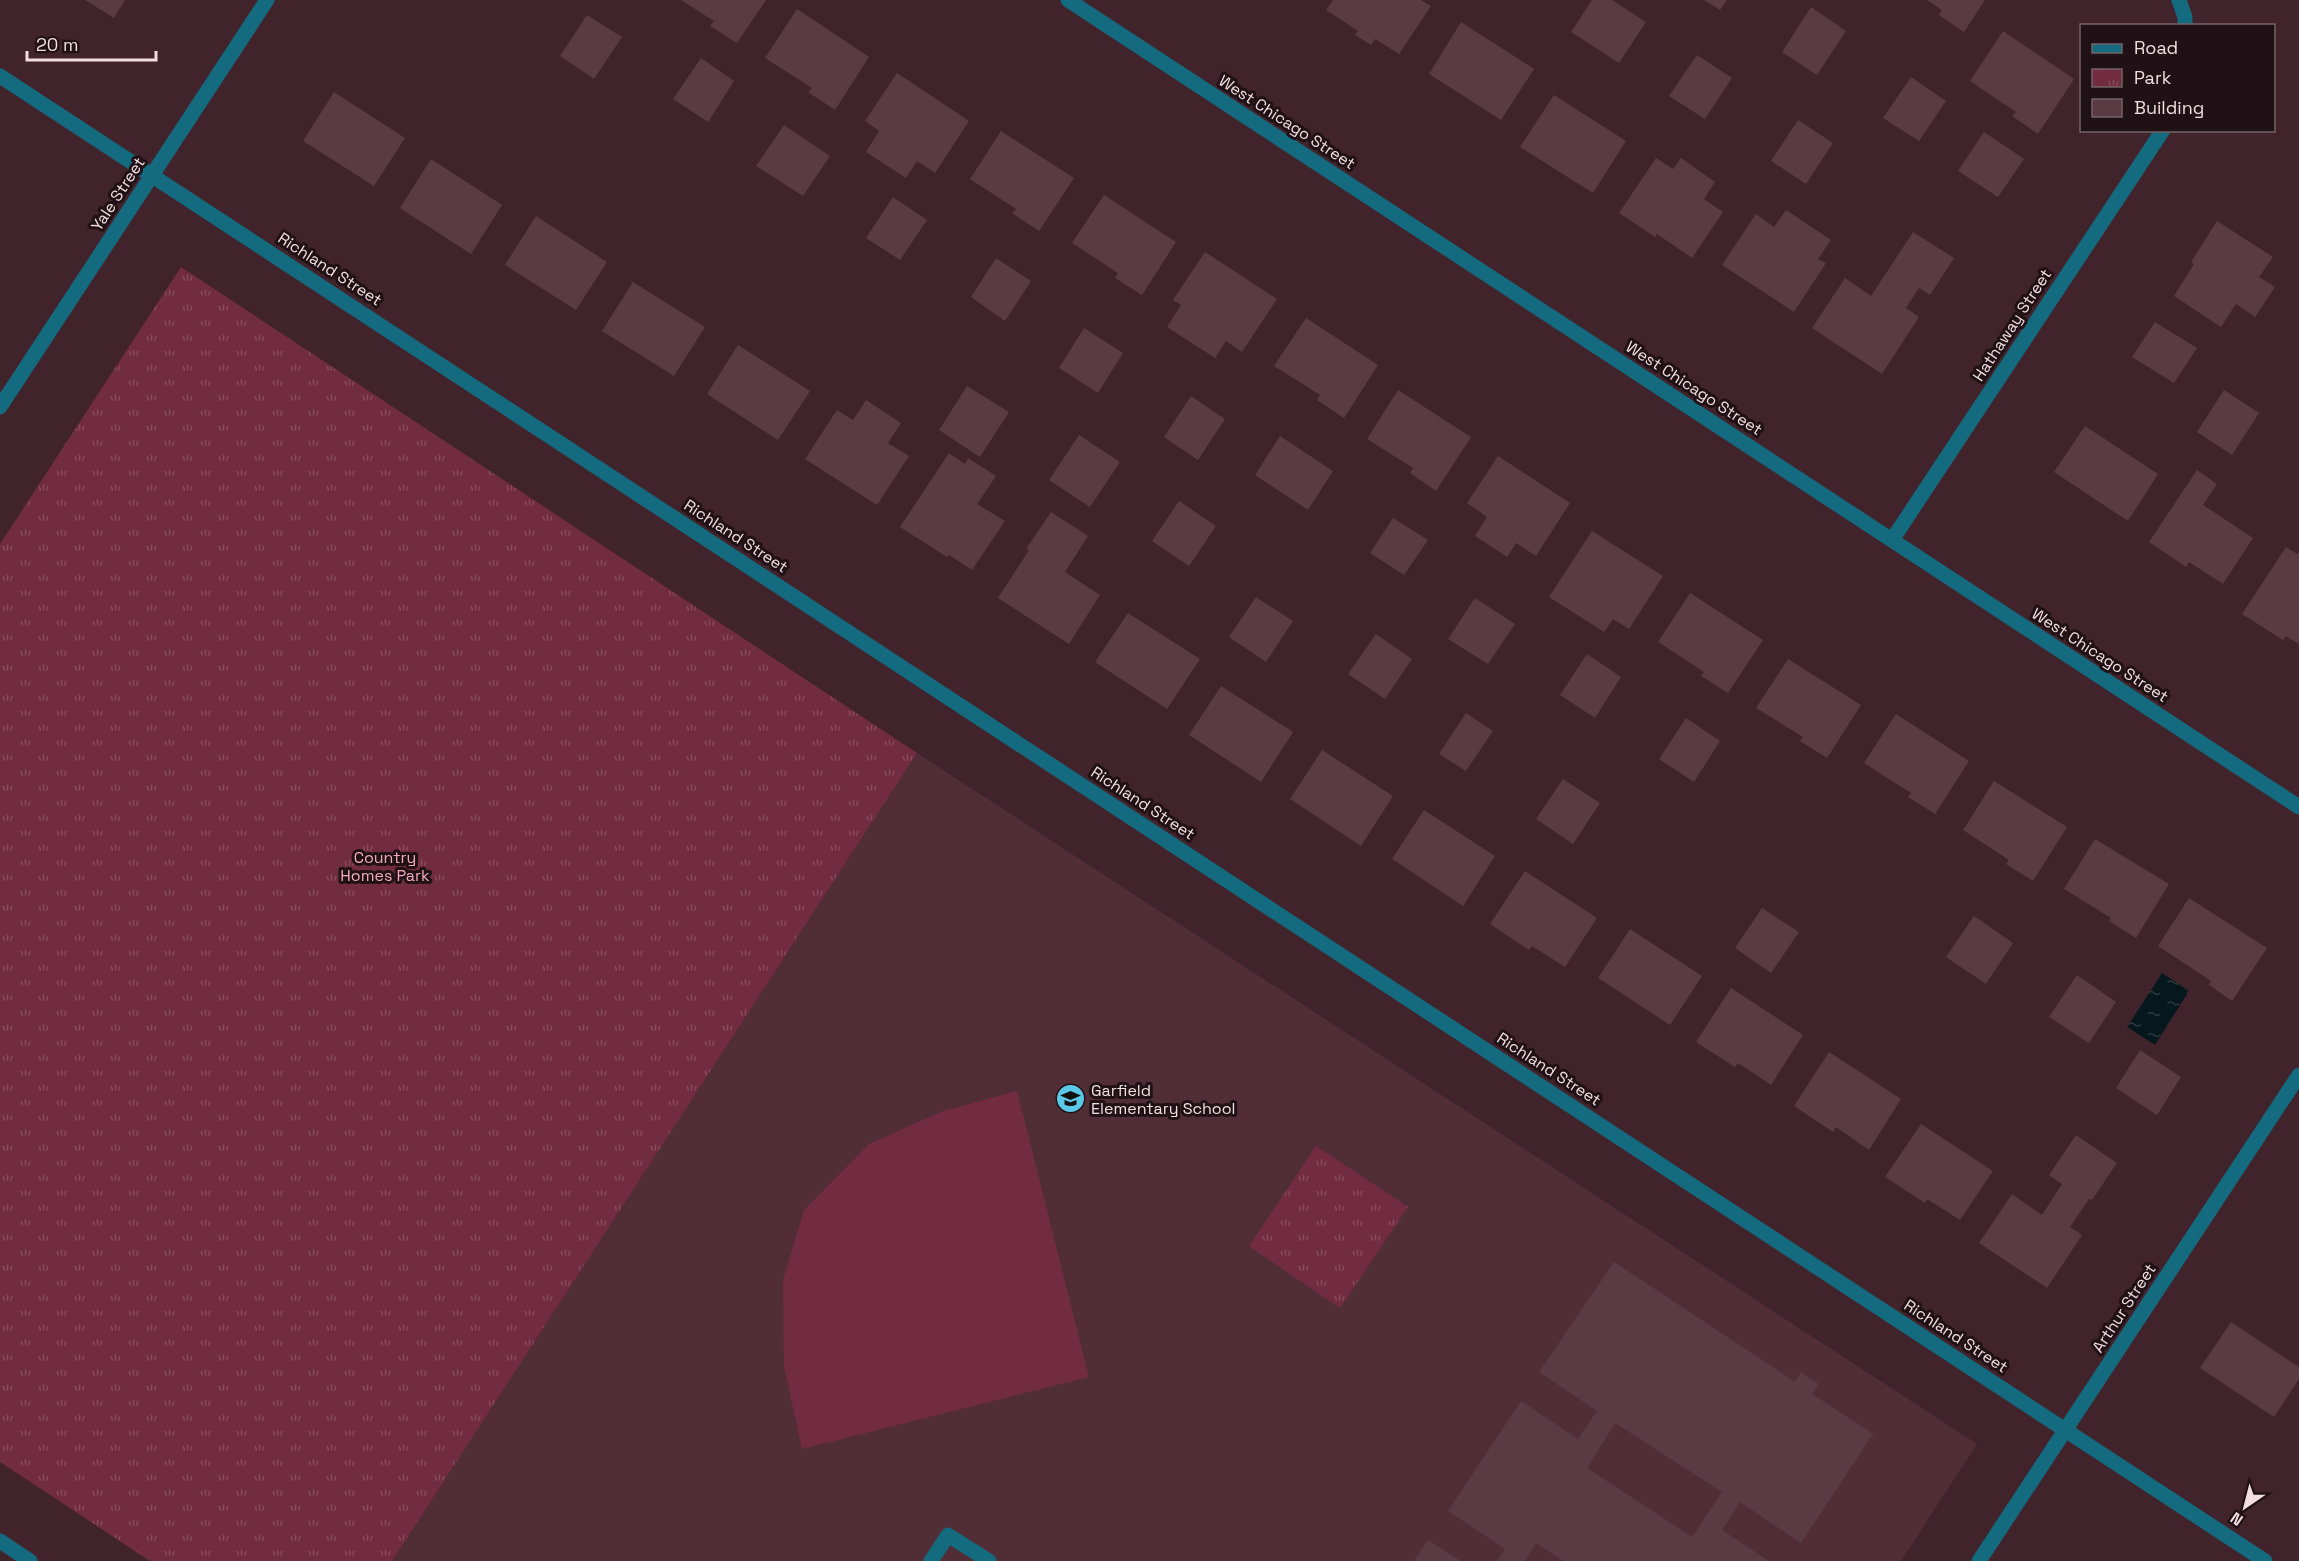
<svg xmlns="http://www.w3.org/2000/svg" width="2299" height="1561" font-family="'Space Grotesk',sans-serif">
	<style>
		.built { fill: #512d36 }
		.grass { fill: #722c42 }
		.park { fill: url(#park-tufts) }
		.water { fill: url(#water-ripples) }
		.building { fill: #5b3b43; fill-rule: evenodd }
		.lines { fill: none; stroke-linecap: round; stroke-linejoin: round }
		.lane { stroke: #146a7f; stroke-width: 15 }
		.street { stroke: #146a7f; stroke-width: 15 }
		.labels { text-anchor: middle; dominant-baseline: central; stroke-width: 6; stroke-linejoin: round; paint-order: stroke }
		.street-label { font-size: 16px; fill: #f2dde2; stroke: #1f1115 }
		.park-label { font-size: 16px; fill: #f5a9bc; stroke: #1f1115 }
		.poi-label { font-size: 16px; fill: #f2dde2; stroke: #1f1115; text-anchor: start }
	</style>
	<defs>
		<pattern id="park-tufts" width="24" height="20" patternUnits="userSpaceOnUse" patternTransform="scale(1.5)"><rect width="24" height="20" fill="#722c42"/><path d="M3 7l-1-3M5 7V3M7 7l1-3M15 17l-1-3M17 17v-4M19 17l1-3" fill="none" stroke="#874a5d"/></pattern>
		<pattern id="water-ripples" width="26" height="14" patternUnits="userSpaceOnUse" patternTransform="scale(1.5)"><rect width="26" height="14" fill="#07181d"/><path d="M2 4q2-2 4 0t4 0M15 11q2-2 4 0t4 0" fill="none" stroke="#2c393e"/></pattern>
	</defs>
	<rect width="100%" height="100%" fill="#41232b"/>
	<!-- built -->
	<path class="built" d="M917 753 1977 1444 1901 1561H392Z"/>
	<!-- grass -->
	<path class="grass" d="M1017 1091 1089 1377 802 1449 784 1367 783 1280 804 1210 869 1144 943 1111Z"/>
	<!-- park -->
	<path class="park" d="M181 267 917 753 392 1561H150L0 1462V544Z
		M1316 1146 1408 1207 1340 1308 1249 1246Z"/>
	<!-- water -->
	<path class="water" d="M2162 973 2189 991 2155 1045 2127 1027Z"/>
	<!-- building -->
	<path class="building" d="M85 0H125L114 18Z
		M681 0H766L737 43 710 26 714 21Z
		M1333 0H1421L1431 6 1399 54 1375 39 1371 45 1355 35 1358 31 1326 10Z
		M1592 0H1612L1646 22 1619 63 1571 32Z
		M1704 0H1727L1720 10Z
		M1927 0H1985L1964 32 1939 15 1942 10Z
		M1811 7 1846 31 1817 75 1782 52Z
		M797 9 869 57 835 110 808 92 812 88 765 58Z
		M587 15 622 37 594 79 560 56Z
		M1461 22 1534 69 1501 120 1429 74Z
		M2003 31 2074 79 2038 134 2012 116 2016 112 1970 81Z
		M1697 55 1732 78 1705 119 1669 96Z
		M701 58 734 81 708 122 673 99Z
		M897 73 969 121 935 173 917 161 906 178 866 152 879 131 865 121Z
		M1911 77 1946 101 1919 141 1883 118Z
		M334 92 405 138 374 186 303 141Z
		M1554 95 1626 141 1593 193 1520 147Z
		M1798 120 1833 143 1806 184 1771 161Z
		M784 125 830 156 803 196 756 166Z
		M1001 131 1074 178 1039 231 1012 213 1016 209 970 179Z
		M1984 132 2024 159 1998 197 1958 171Z
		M1656 158 1673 169 1681 158 1715 182 1704 199 1723 212 1692 258 1657 234 1655 237 1619 213Z
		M431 159 502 205 471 254 400 208Z
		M1104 195 1176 242 1142 295 1115 278 1118 273 1072 243Z
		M893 197 927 220 900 260 866 238Z
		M1786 210 1831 240 1818 259 1826 263 1794 312 1722 265 1756 214 1774 227Z
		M536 216 607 262 576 310 505 265Z
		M2217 221 2273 257 2259 277 2275 287 2255 317 2236 304 2221 327 2174 296 2194 264 2191 262Z
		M1913 232 1954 258 1930 295 1919 288 1906 308 1919 317 1882 374 1812 328 1845 278 1871 296Z
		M1205 252 1277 299 1242 352 1226 341 1215 358 1167 327 1181 305 1173 300Z
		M996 258 1031 281 1005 321 971 297Z
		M633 282 705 327 674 376 602 331Z
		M1306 318 1378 365 1344 418 1317 400 1320 395 1274 366Z
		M2155 322 2197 348 2174 383 2132 357Z
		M1084 328 1123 353 1098 393 1059 368Z
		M738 345 810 391 778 440 707 394Z
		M967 386 1009 412 980 457 939 430Z
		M1398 390 1471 437 1436 491 1410 473 1413 468 1367 439Z
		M2224 390 2259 413 2232 455 2197 432Z
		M1191 396 1225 419 1198 460 1164 437Z
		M866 400 901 423 888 443 909 456 877 505 805 459 837 410 853 420Z
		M2085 426 2158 474 2128 521 2054 472Z
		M1079 435 1120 462 1090 507 1049 480Z
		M1280 436 1333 471 1308 510 1255 475Z
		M949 453 965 464 968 458 996 476 977 504 1005 521 972 570 949 555 947 557 900 527Z
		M1498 456 1570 503 1536 556 1516 543 1507 557 1475 536 1487 517 1467 503Z
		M2197 470 2217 484 2203 505 2253 538 2223 584 2189 562 2186 567 2149 542Z
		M1179 501 1216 526 1189 566 1152 541Z
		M1051 512 1088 536 1065 572 1100 595 1069 644 998 598 1029 550 1026 549Z
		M1393 518 1428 540 1404 575 1370 553Z
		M1592 531 1663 576 1629 629 1613 619 1604 632 1549 597Z
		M2286 547 2297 554 2299 551V644L2286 636 2283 640 2242 614Z
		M1690 593 1763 640 1728 693 1701 676 1704 672 1658 642Z
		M1256 597 1293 621 1266 662 1229 637Z
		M1475 598 1515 624 1488 664 1448 639Z
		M1128 613 1200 659 1167 709 1095 662Z
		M1376 634 1412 659 1385 699 1348 674Z
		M1587 654 1621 677 1595 718 1560 695Z
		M1788 659 1861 705 1827 758 1800 741 1803 737 1756 708Z
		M1221 686 1293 732 1261 782 1189 735Z
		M1466 713 1493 731 1466 771 1439 754Z
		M1896 714 1969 761 1935 814 1908 797 1911 793 1864 763Z
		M1686 718 1720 741 1694 782 1659 759Z
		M1322 750 1393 796 1361 846 1290 799Z
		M1563 779 1600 803 1573 844 1536 819Z
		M1994 781 2067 827 2033 881 2006 864 2009 860 1963 830Z
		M1424 810 1495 856 1463 906 1392 859Z
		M2095 839 2169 884 2136 938 2109 921 2111 918 2064 889Z
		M1525 871 1597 918 1565 967 1532 946 1529 950 1490 924Z
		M2189 898 2267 948 2232 1001 2209 985 2211 981 2158 946Z
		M1762 908 1799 932 1771 973 1735 948Z
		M1974 916 2013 943 1986 984 1946 957Z
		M1630 929 1702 976 1670 1025 1598 978Z
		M2077 975 2116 1002 2089 1043 2049 1017Z
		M1731 988 1803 1035 1771 1085 1738 1063 1735 1067 1696 1042Z
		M2140 1050 2181 1077 2157 1115 2116 1088Z
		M1829 1052 1901 1099 1869 1150 1836 1127 1833 1132 1794 1106Z
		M1921 1124 1993 1171 1960 1220 1927 1199 1925 1203 1885 1177Z
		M2076 1135 2117 1163 2092 1200 2089 1199 2070 1227 2082 1235 2047 1288 1979 1243 2012 1194 2042 1215 2062 1184 2049 1175Z
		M1614 1262 1795 1382 1801 1372 1819 1384 1812 1394 1873 1434 1801 1543 1740 1502 1722 1530 1769 1561H1563L1536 1543 1525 1561H1497L1505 1549 1448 1511 1521 1401 1578 1439 1597 1411 1539 1372ZM1615 1423 1722 1492 1692 1537 1587 1468Z
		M2231 1322 2299 1367V1379L2274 1417 2200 1368Z
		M1428 1540 1461 1561H1414Z"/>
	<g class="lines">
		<!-- lane -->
		<path class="lane" d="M931 1561 948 1535 989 1561"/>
		<!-- street -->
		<path class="street" d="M1068 0 2299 807
			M2179 0 2185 17V26
			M0 76 2265 1561
			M0 407 267 0
			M1892 540 2163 130
			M0 1541 30 1561
			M1979 1561 2299 1075"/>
	</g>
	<!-- icons -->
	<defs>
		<symbol id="school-disc" viewBox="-11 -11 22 22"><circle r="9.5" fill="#5bc8e7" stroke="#1f1115"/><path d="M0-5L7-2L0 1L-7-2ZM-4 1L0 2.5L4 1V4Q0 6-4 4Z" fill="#111"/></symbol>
	</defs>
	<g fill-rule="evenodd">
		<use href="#school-disc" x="1054" y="1082" width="33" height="33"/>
	</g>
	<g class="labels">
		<!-- street labels -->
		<g class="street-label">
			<text transform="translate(1287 122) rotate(33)">West Chicago Street</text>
			<text transform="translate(118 194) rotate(-57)">Yale Street</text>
			<text transform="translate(330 269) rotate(33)">Richland Street</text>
			<text transform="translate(2012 325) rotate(-57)">Hathaway Street</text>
			<text transform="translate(1694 388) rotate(33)">West Chicago Street</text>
			<text transform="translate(736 536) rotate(33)">Richland Street</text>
			<text transform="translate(2100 655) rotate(33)">West Chicago Street</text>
			<text transform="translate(1143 803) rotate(33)">Richland Street</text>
			<text transform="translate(1549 1069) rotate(33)">Richland Street</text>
			<text transform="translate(2124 1308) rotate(-57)">Arthur Street</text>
			<text transform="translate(1956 1336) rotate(33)">Richland Street</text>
		</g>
		<!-- park labels -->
		<g class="park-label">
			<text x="385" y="857">Country<tspan x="385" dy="18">Homes Park</tspan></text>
		</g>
		<!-- poi labels -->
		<g class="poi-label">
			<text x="1091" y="1090">Garfield<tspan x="1091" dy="18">Elementary School</tspan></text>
		</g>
	</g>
	<!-- legend -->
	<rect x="2080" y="24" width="195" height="108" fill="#1f1115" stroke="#736367" stroke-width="1.5"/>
	<rect x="2092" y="44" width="30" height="9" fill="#146a7f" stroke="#736367" stroke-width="1.5"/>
	<text x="2134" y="54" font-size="18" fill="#f2dde2">Road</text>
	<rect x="2092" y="69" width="30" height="18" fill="url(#park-tufts)" stroke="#736367" stroke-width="1.5"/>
	<text x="2134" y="84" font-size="18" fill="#f2dde2">Park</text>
	<rect x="2092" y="99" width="30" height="18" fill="#5b3b43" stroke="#736367" stroke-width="1.5"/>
	<text x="2134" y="114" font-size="18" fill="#f2dde2">Building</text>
	<!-- north arrow -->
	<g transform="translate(2245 1507) rotate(215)" stroke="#1f1115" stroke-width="4.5" paint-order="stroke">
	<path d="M0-4.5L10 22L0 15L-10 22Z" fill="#f2dde2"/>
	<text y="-9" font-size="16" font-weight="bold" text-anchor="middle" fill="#f2dde2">N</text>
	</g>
	<!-- scale -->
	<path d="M27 51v9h129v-9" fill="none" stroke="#f2dde2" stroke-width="3"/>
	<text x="36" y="51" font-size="18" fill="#f2dde2" stroke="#1f1115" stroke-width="4.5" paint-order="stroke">20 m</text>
</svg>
